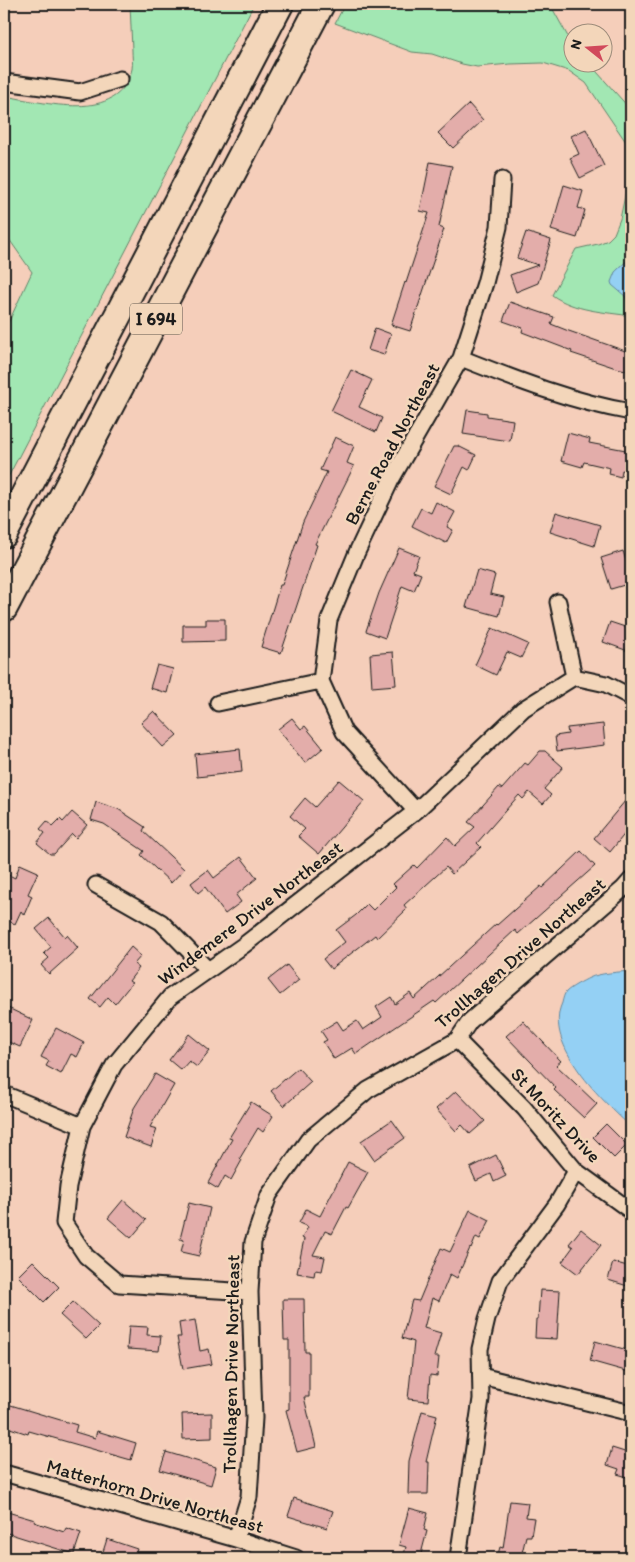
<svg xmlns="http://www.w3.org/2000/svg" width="635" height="1562" font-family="Itim,sans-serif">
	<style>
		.green { fill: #a2e7b3; stroke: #5f8268 }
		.water { fill: #94d0f4; stroke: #64889e }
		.building { fill: #e3adaa; stroke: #1c1c1c }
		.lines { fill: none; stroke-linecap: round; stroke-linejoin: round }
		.minor-casing { stroke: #1c1c1c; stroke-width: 19 }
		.motorway-casing { stroke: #1c1c1c; stroke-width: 30 }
		.minor { stroke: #f3d6ba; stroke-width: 15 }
		.motorway { stroke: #f3d6ba; stroke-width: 26 }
		.labels { text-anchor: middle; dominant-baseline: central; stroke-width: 5; stroke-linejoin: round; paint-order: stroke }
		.shield { fill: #f3d6ba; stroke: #5c544b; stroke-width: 1 }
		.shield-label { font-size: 18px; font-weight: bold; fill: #1c1c1c }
		.street-label { font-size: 19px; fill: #1c1c1c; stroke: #f3d6ba }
	</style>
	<rect width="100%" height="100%" fill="#f5ceba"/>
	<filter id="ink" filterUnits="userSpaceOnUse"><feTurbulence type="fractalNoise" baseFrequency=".02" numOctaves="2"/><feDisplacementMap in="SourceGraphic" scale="10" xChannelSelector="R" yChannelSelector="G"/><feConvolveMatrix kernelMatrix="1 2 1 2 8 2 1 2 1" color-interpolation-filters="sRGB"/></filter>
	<g filter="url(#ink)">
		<!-- green -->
		<path class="green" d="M130 4H254L4 485V332L32 272 4 232V96C44 102 119 125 132 69 133 63 132 56 132 50 131 35 131 19 130 4Z
			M345 4H550L572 44V62L589 63 631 110V257L615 272 631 308V316C605 312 574 311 552 295L576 249 598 244 608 240 614 234 620 219 629 177V156L626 142 586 83 569 71 543 63 510 64 477 67 462 64 432 54 412 52 335 23Z"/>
		<!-- water -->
		<path class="water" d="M631 257V308L625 296 612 285 611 282 615 272Z
			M631 971V1127C603 1101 543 1045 562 1003 563 999 564 994 566 992 571 987 583 981 589 978 599 973 620 972 631 971Z"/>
		<!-- building -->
		<path class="building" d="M469 104 483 120 453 148 438 133Z
			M586 129 604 166 580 178 570 158 579 154 571 136Z
			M430 162 452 166 439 227 444 229 410 331 391 325 405 282 406 283 429 213 420 211Z
			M564 185 583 191 578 208 585 210 577 238 551 230Z
			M526 232 551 240 538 283 516 292 510 275 538 265 517 258Z
			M510 302 554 317 551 324 566 330 631 353V371L616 368 571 353 572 351 522 332 523 328 503 321Z
			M375 328 391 334 384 355 368 350Z
			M351 370 372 380 359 407 382 418 376 432 331 411Z
			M467 410 487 413V416L513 420 510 441 463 434Z
			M568 433 590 439 589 443 631 451V472L622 470 621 477 609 474 610 468 584 462 582 467 561 461Z
			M335 437 354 446 347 463 354 466 315 544 317 545 281 653 261 647 280 585H282L303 522 327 472 320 470Z
			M454 446H458L476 455 469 470 464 467 451 494 434 486Z
			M436 502 455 512 447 527 453 530 446 543 412 526 421 508 431 513Z
			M556 512 600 525 594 546 550 532Z
			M399 548 419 556 413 571 421 574 414 591 402 586 385 638 366 631 379 593Z
			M623 551 631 577V583L611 589 601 558Z
			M477 570 495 575 490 594 504 597 499 616 466 607Z
			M206 619H225V641L183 642V625H206Z
			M610 622 631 629V652L603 642Z
			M492 628 528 644 521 658 507 652 496 675 475 665Z
			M393 652 396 685 372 687 370 654Z
			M157 665 173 669 167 693 150 688Z
			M154 711 177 735 163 747 141 723Z
			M292 718 301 729 305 726 323 748 305 763 278 729Z
			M603 724 605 745 557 751 555 736 568 734 567 728Z
			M240 749 242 772 197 777 195 754Z
			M540 751H545L563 767 544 789 551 795 543 804 529 792 523 799 519 795 477 843 481 847 452 874 446 867 404 905 407 909 377 938 375 935 331 969 323 959 345 942 336 930 356 915 367 904 373 910 396 887 393 884 414 865 417 868 447 837 455 846 475 827 468 822 499 787 502 789 525 763 528 765Z
			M339 780 364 801 319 854 298 836 305 829 290 816 305 798 315 807Z
			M631 794V826L610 852 594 838Z
			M96 802 118 809 145 827 143 831 184 869 171 883 141 855 144 851 104 824 91 820Z
			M72 812 87 825 76 838 72 834 54 854H50L37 843 45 833 40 829 47 821 53 826 60 819 63 822Z
			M581 851 595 866 518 934 515 930 436 1003 434 1001 356 1054 352 1048 334 1059 323 1042 327 1040 321 1031 337 1021 343 1030 357 1021 363 1030 382 1017 376 1007 391 997 395 1004 410 993 414 999 496 924 497 925 541 886 542 888Z
			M241 857 257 878 236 895 241 902 225 914 205 887 198 893 191 883 208 870 214 878Z
			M20 864 38 872 28 894 32 896 24 915 21 911 15 924 4 919V887L9 875 15 878Z
			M49 918 65 937 67 935 78 948 49 974 41 965 49 958 44 953 51 947 36 929Z
			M131 947 141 956 134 964 139 968 129 981 132 983 115 1004 108 997 100 1007 90 999Z
			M287 965 299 980 280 995 268 980Z
			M4 1006 33 1020 20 1047 4 1040Z
			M523 1021 561 1061 556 1065 597 1104 584 1118 554 1090 556 1088 506 1036Z
			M56 1028 84 1043 77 1057 71 1054 61 1074 46 1066 49 1061 41 1057Z
			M189 1034 210 1051 197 1067 189 1061 181 1070 169 1060Z
			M298 1068 311 1082 284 1106 271 1091Z
			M155 1074 174 1085 150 1127 157 1129 151 1147 124 1137 134 1108Z
			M456 1091 485 1121 470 1134 462 1125 456 1131 436 1109Z
			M251 1102 273 1116 263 1132 258 1128 240 1158 242 1160 231 1180 225 1176 218 1189 208 1183 232 1139 229 1138Z
			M392 1120 405 1138 374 1160 361 1141Z
			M606 1124 627 1145 614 1158 593 1137Z
			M496 1155 506 1176 494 1182 491 1174 476 1181 470 1168Z
			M348 1162 368 1172 348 1208 346 1207 332 1234 325 1231 313 1255 325 1257 322 1271 315 1270 314 1276 297 1273 304 1239 302 1238 308 1227 299 1223 306 1209 320 1216Z
			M123 1200 146 1220 131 1238 108 1218Z
			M189 1203 210 1208 199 1256 181 1252 184 1240 180 1239Z
			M470 1210 490 1220 480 1239 476 1237 471 1249 470 1248 457 1278 450 1274 439 1301 432 1298 424 1328 441 1333 434 1357H439L437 1376 430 1375 428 1401 408 1399 414 1342 402 1338 412 1300 419 1301 441 1248 450 1252Z
			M581 1229 601 1245 578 1274 562 1262 573 1247 569 1244Z
			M33 1261 59 1287 44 1302 18 1276Z
			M613 1262 631 1267V1287L608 1280Z
			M540 1290 560 1291 557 1339 535 1338 536 1319H538Z
			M283 1299H304L305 1352H309V1397H304L316 1447 297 1452 286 1410 289 1409V1340H284Z
			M73 1302 99 1326 86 1339 60 1315Z
			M195 1320 200 1351 209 1349 212 1364 183 1369 177 1337H181L179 1323Z
			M129 1326 148 1327 147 1335 161 1336 159 1351 127 1349Z
			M595 1341 631 1351V1363L629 1372 590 1361Z
			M4 1403 77 1425 75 1432 95 1438 97 1431 136 1443 131 1460 29 1431 28 1434 4 1426Z
			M422 1411 437 1415 426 1462H429L428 1494H408L409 1461Z
			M212 1413V1438L183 1439 182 1414Z
			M612 1448 631 1454V1478L617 1474 619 1469 607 1465Z
			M166 1452 216 1467 211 1485 160 1470Z
			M294 1498 333 1511 327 1528 288 1516Z
			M510 1501 528 1503 526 1517 534 1518 531 1536H526L522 1553 530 1555 529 1558H497L500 1547 503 1548Z
			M409 1508 428 1513 424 1530 427 1531 420 1558H403L406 1547 399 1545Z
			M4 1511 35 1520 34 1522 64 1532 66 1528 81 1533 74 1554 4 1532Z
			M107 1539 137 1549 134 1558H101Z"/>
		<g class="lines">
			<defs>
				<path id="minor" d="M4 82 80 92 120 79
					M461 358C516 380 573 402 631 412
					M558 602 574 677
					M218 703 321 681
					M416 811 344 732 321 681 329 620 357 552 391 480 461 358 485 283 499 227 502 180
					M96 885 161 922 208 970
					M457 1040 524 1108 576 1171 631 1211
					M4 1094 82 1126
					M250 1292 119 1284 86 1256 64 1223 68 1186 82 1126 114 1065 170 997 244 945 416 811 523 709 574 677 606 684 631 697
					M481 1376 631 1413
					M4 1473 236 1539 296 1558
					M236 1539 249 1497 254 1418 250 1292 253 1242 269 1195 308 1140 368 1090 457 1040 470 1021 623 889 631 880
					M458 1558 481 1399 480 1349 487 1319 500 1281 557 1204 576 1171"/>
				<path id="motorway" d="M4 534 280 4
					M4 608 321 4"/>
			</defs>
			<!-- minor casing -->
			<use href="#minor" class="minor-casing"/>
			<!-- motorway casing -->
			<use href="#motorway" class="motorway-casing"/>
			<!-- minor -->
			<use href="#minor" class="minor"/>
			<!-- motorway -->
			<use href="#motorway" class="motorway"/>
		</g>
	</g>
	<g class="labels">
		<!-- shield labels -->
		<rect class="shield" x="130" y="303.5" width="52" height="31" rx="4"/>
		<g class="shield-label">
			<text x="156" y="319">I 694</text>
		</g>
		<!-- street labels -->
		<g class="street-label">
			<text transform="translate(392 444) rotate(-62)">Berne Road Northeast</text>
			<text transform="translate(250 913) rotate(-37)">Windemere Drive Northeast</text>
			<text transform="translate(520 953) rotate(-41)">Trollhagen Drive Northeast</text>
			<text transform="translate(556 1115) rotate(47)">St Moritz Drive</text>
			<text transform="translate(231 1364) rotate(-89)">Trollhagen Drive Northeast</text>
			<text transform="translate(155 1496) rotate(16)">Matterhorn Drive Northeast</text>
		</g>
	</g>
	<!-- margin -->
	<rect width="635" height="1562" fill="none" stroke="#f3d6ba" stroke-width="20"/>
	<rect x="10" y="10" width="615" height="1542" fill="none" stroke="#1c1c1c" stroke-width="2" filter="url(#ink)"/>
	<!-- north arrow -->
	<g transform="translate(588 48) rotate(287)"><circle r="24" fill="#f3d6ba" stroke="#9d8c7b"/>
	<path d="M0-4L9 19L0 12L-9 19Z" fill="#d1495b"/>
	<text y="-8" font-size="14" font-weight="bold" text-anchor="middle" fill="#1c1c1c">N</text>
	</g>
</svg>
